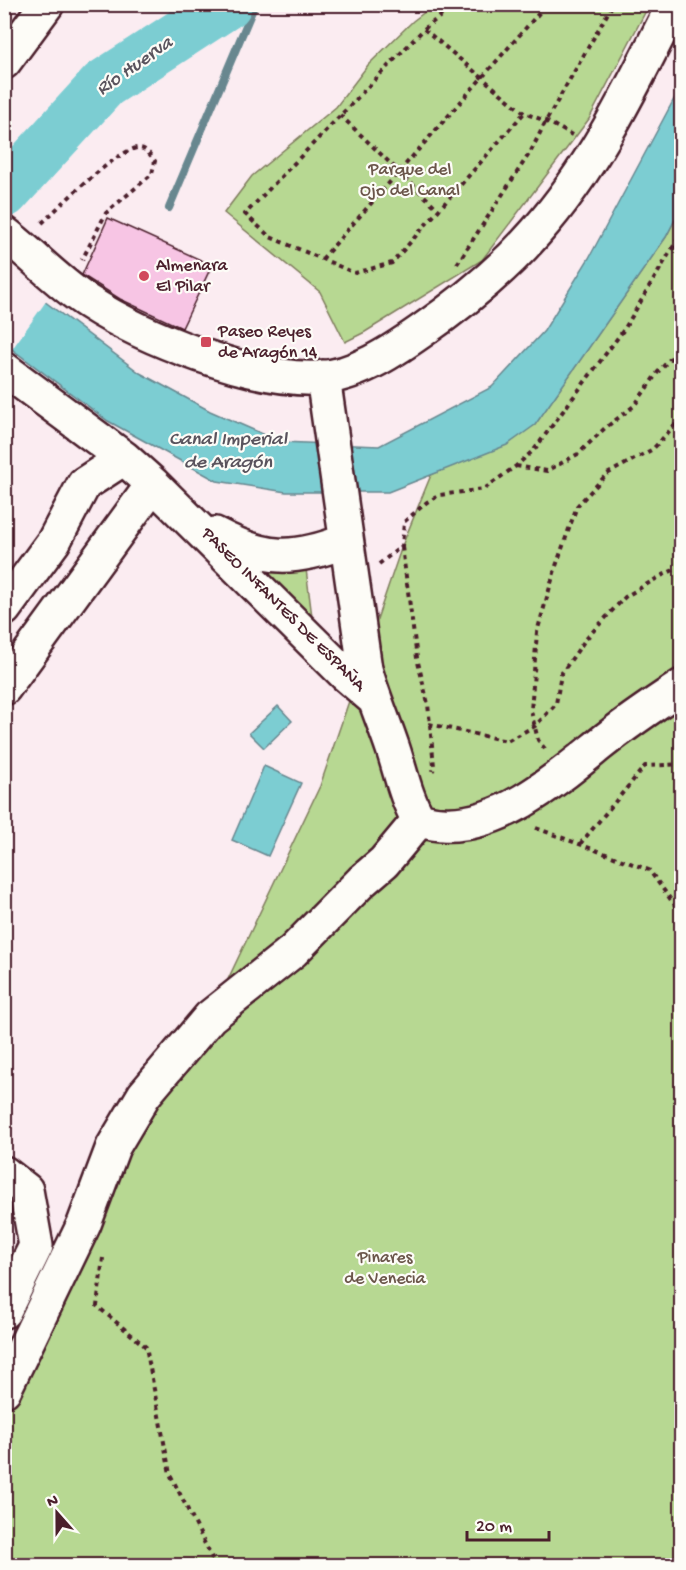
<svg xmlns="http://www.w3.org/2000/svg" width="686" height="1570" font-family="'Gochi Hand',sans-serif">
	<style>
		.green { fill: #b7d892; stroke: #807c5e; stroke-width: 1.5 }
		.water { fill: #7bcdd2; stroke: #67878f; stroke-width: 1.5 }
		.pier { fill: #fbecf1 }
		.lines { fill: none; stroke-linecap: round; stroke-linejoin: round }
		.stream { stroke: #67878f; stroke-width: 8 }
		.river { stroke: #7bcdd2; stroke-width: 50 }
		.building { fill: #f7c5e4; stroke: #4a1f2b; stroke-width: 1.5 }
		.minor-casing { stroke: #4a1f2b; stroke-width: 38 }
		.path { stroke: #4a1f2b; stroke-width: 4; stroke-dasharray: 4.5 4.5; stroke-linecap: butt }
		.minor { stroke: #fdfcf7; stroke-width: 33 }
		.poi-dot { fill: #d1495b; stroke: #fdfcf7; stroke-width: 2 }
		.labels { text-anchor: middle; dominant-baseline: central; stroke-width: 4.5; stroke-linejoin: round; paint-order: stroke }
		.park-label { font-size: 18px; fill: #6b564a; stroke: #fdfcf7 }
		.poi-label { font-size: 18px; fill: #4a1f2b; stroke: #fdfcf7; text-anchor: start }
		.street-label { font-size: 18px; fill: #4a1f2b; stroke: #fdfcf7 }
		.water-label { font-size: 20px; font-style: italic; fill: #59535d; stroke: #fdfcf7 }
	</style>
	<rect width="100%" height="100%" fill="#fbecf1"/>
	<filter id="ink" filterUnits="userSpaceOnUse"><feTurbulence type="fractalNoise" baseFrequency=".0167" numOctaves="2"/><feDisplacementMap in="SourceGraphic" scale="12" xChannelSelector="R" yChannelSelector="G"/><feConvolveMatrix kernelMatrix="1 2 1 2 8 2 1 2 1" color-interpolation-filters="sRGB"/></filter>
	<g filter="url(#ink)">
		<!-- green -->
		<path class="green" d="M434 5H649L589 119 482 260 365 332 345 342 320 292 224 213 252 176 336 107 368 65 413 21Z
			M681 208V1565H5L4 1390 84 1224 210 1017 320 786 402 546 431 475 535 425 666 237Z
			M250 562 306 569 314 633Z"/>
		<!-- water -->
		<path class="water" d="M681 86V208L666 237 535 425 507 445 388 492H286L217 481 108 421 5 344 4 271 140 373 210 411 281 442 379 446 492 387 544 331 589 258Z
			M278 706 292 721 264 748 249 733Z
			M264 766 301 783 268 856 232 840Z"/>
		<!-- pier -->
		<path class="pier" d="M4 268 47 300 10 352 4 348Z"/>
		<g class="lines">
			<!-- stream -->
			<path class="stream" d="M169 208 255 4"/>
			<!-- river -->
			<path class="river" d="M4 193 104 84 227 4"/>
		</g>
		<!-- building -->
		<path class="building" d="M108 218 212 265 182 328 120 299 82 275Z"/>
		<g class="lines">
			<defs>
				<path id="minor" d="M4 62 47 4
					M4 233C33 255 58 283 88 302 144 338 252 381 318 378 355 376 390 353 420 332 462 303 502 271 536 232 595 166 634 83 674 4
					M4 369 124 458 153 484 345 674 374 699
					M323 377 365 669C373 697 384 722 393 749 401 773 406 799 419 820
					M215 534C266 561 293 561 346 541
					M4 609 54 541 84 484 124 458
					M4 688 153 484
					M419 820C427 822 434 824 442 824 500 828 557 779 599 745 625 724 653 705 682 686
					M4 1173 26 1190 36 1246 4 1311
					M4 1390 84 1224 113 1147 144 1095 210 1017 293 951 362 881 384 862 419 820"/>
			</defs>
			<!-- minor casing -->
			<use href="#minor" class="minor-casing"/>
			<!-- path -->
			<path class="path" d="M456 4 424 29 245 214 270 237 355 273 392 263 524 113
				M424 29 524 113 546 121 572 135
				M340 115 439 210
				M42 223C60 206 114 152 137 148 146 147 150 155 155 161L152 174 106 213 82 260
				M322 259 547 4
				M457 264 531 151 546 121 613 4
				M516 466 547 471 578 454 605 428 634 406 658 372 682 346
				M402 547 417 658 428 704 434 766 433 771
				M379 564 402 546 404 522 427 502 440 495 484 489 516 466 534 450 625 328 682 232
				M429 724 507 741 535 726 556 704 561 674 585 640 625 597 659 577 682 566
				M545 749 538 740 531 711 537 632 556 566 577 506 607 474 653 449 682 417
				M536 828 649 870 682 915
				M580 844 645 766 682 764
				M103 1258 97 1306 146 1347 170 1474 216 1566"/>
			<!-- minor -->
			<use href="#minor" class="minor"/>
		</g>
	</g>
	<!-- markers -->
	<g class="poi-dot">
		<circle cx="144" cy="276" r="6"/>
		<rect x="200" y="336" width="12" height="12" rx="3"/>
	</g>
	<g class="labels">
		<!-- park labels -->
		<g class="park-label">
			<text x="410" y="170">Parque del<tspan x="410" dy="21">Ojo del Canal</tspan></text>
			<text x="385" y="1258">Pinares<tspan x="385" dy="21">de Venecia</tspan></text>
		</g>
		<!-- poi labels -->
		<g class="poi-label">
			<text x="156" y="266">Almenara<tspan x="156" dy="21">El Pilar</tspan></text>
			<text x="218" y="332">Paseo Reyes<tspan x="218" dy="21">de Aragón 14</tspan></text>
		</g>
		<!-- street labels -->
		<g class="street-label">
			<text transform="translate(283 610) rotate(45)">PASEO INFANTES DE ESPAÑA</text>
		</g>
		<!-- water labels -->
		<g class="water-label">
			<text transform="translate(135 67) rotate(-35)">Río Huerva</text>
			<text x="228" y="440">Canal Imperial<tspan x="228" dy="23">de Aragón</tspan></text>
		</g>
	</g>
	<!-- margin -->
	<rect width="686" height="1570" fill="none" stroke="#fdfcf7" stroke-width="24"/>
	<rect x="12" y="12" width="662" height="1546" fill="none" stroke="#4a1f2b" stroke-width="2" filter="url(#ink)"/>
	<!-- north arrow -->
	<g transform="translate(57 1513) rotate(339)" stroke="#fdfcf7" stroke-width="4.5" paint-order="stroke">
	<path d="M0-4.5L10 22L0 15L-10 22Z" fill="#4a1f2b"/>
	<text y="-9" font-size="16" font-weight="bold" text-anchor="middle" fill="#4a1f2b">N</text>
	</g>
	<!-- scale -->
	<path d="M467 1531v9h82v-9" fill="none" stroke="#4a1f2b" stroke-width="3"/>
	<text x="476" y="1531" font-size="18" fill="#4a1f2b" stroke="#fdfcf7" stroke-width="4.5" paint-order="stroke">20 m</text>
</svg>
